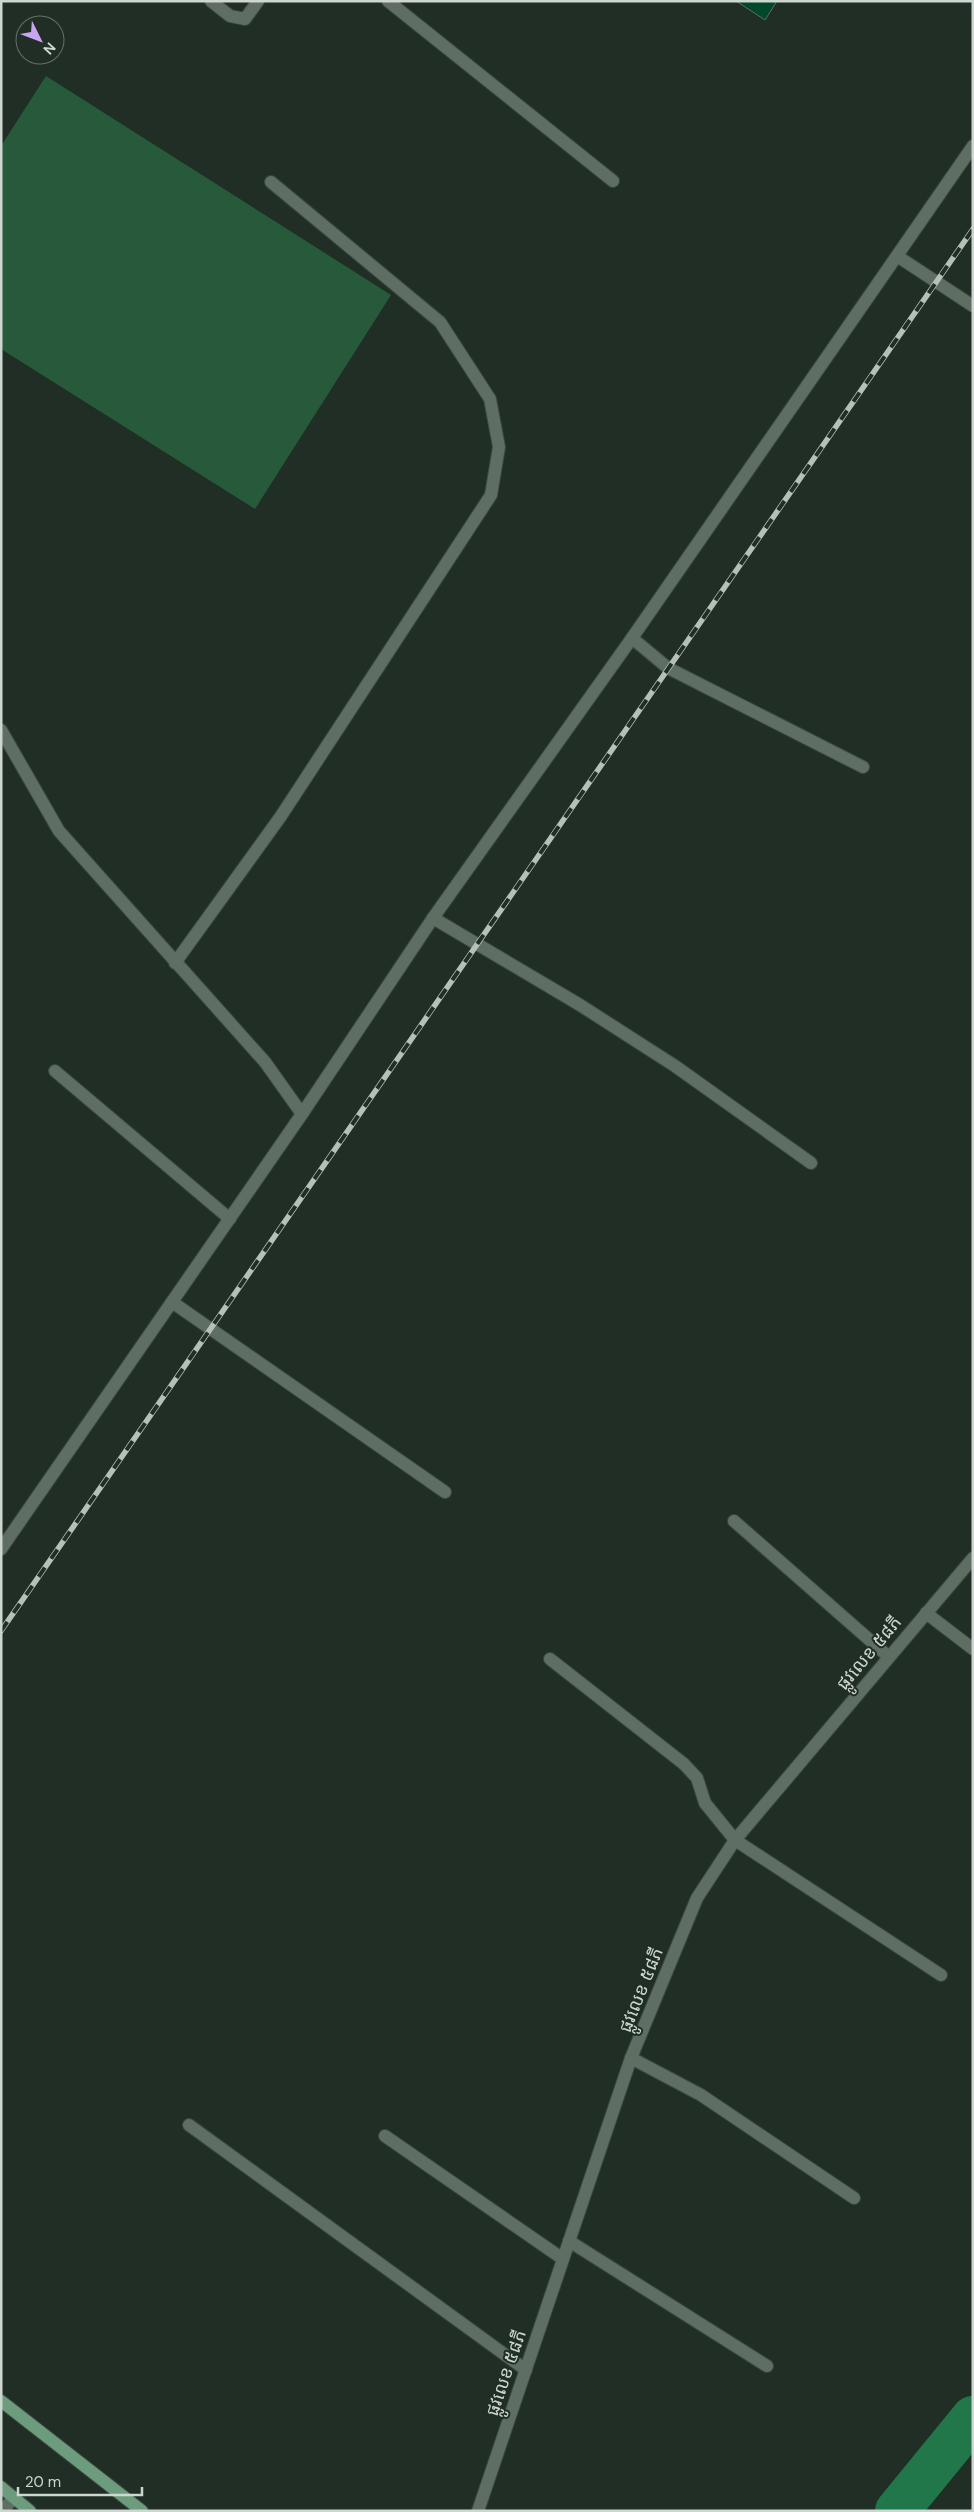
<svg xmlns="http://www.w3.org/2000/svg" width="974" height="2512" font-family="'DM Sans','Noto Sans Khmer',sans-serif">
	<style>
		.green { fill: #27593b }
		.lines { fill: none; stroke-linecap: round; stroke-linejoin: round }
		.canal { stroke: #22774a; stroke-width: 44 }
		.building { fill: #004827; stroke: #5f6f64 }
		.service-casing { stroke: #3c4840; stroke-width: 14 }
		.minor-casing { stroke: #3c4840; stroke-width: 14 }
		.tertiary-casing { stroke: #3c4840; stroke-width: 14 }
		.primary-casing { stroke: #3c4840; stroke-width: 14 }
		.service { stroke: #5e6e63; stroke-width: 12 }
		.minor { stroke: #5e6e63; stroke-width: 12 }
		.tertiary { stroke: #5e6e63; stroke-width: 12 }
		.primary { stroke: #6c9c7d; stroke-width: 12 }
		.rail-casing { stroke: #b6c0b9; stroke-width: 5.5 }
		.rail { stroke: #202e25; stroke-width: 4; stroke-dasharray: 11; stroke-linecap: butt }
		.labels { text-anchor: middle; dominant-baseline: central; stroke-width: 4; stroke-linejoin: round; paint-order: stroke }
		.street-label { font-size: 18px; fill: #cdd6d0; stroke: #202e25 }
	</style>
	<rect width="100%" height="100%" fill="#202e25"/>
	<!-- green -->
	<path class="green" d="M46 76 391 295 255 509 1 349V146Z"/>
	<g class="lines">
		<!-- canal -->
		<path class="canal" d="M897 2511 973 2418"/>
	</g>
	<!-- building -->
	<path class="building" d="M736 1H777L765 20Z"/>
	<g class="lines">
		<defs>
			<path id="service" d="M211 1 230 16 245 19 258 1
				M632 638 668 668 863 767
				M433 918 580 1005 675 1066 811 1163
				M175 963 281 816 491 495 499 447 490 399 440 322 271 182
				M172 1302 445 1492
				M734 1521 889 1657
				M926 1613 973 1649
				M550 1659 684 1764 697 1778 705 1803 735 1840
				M631 2058 701 2095 854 2198
				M189 2125 526 2370
				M385 2136 563 2259
				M569 2241 767 2366
				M2 2511 14 2498"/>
			<path id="minor" d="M388 1 613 181
				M897 256 973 306
				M1 730 59 831 265 1062 302 1114
				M55 1071 230 1219
				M1 1549 302 1114 433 918 632 638 973 146
				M735 1840 941 1975"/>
			<path id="tertiary" d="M478 2511 631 2058 697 1898 735 1840 973 1558"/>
			<path id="primary" d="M1 2401 142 2511
				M1 2487 30 2511"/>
		</defs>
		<!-- service casing -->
		<use href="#service" class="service-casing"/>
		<!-- minor casing -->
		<use href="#minor" class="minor-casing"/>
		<!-- tertiary casing -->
		<use href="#tertiary" class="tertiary-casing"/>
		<!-- primary casing -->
		<use href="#primary" class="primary-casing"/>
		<!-- service -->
		<use href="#service" class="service"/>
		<!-- minor -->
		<use href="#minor" class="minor"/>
		<!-- tertiary -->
		<use href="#tertiary" class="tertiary"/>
		<!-- primary -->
		<use href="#primary" class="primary"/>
		<defs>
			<path id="rail" d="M1 1631 973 229"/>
		</defs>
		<!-- rail casing -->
		<use href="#rail" class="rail-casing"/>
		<!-- rail -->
		<use href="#rail" class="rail"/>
	</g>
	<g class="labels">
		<!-- street labels -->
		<g class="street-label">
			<text transform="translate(869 1653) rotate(-50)">ផ្លូវលេខ ៥៨ភី</text>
			<text transform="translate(641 1990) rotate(-68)">ផ្លូវលេខ ៥៨ភី</text>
			<text transform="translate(506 2373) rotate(-71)">ផ្លូវលេខ ៥៨ភី</text>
		</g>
	</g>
	<!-- border -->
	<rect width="974" height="2512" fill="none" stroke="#cdd6d0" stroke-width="5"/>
	<!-- north arrow -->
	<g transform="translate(40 40) rotate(132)"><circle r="24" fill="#202e25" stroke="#657169"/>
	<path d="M0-4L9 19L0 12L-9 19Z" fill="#c8a6ef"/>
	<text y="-8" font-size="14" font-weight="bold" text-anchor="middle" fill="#cdd6d0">N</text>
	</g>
	<!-- scale -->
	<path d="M18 2487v8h124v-8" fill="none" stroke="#cdd6d0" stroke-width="2.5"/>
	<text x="25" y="2487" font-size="15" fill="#cdd6d0" stroke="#202e25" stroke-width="4" paint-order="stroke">20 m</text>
</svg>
